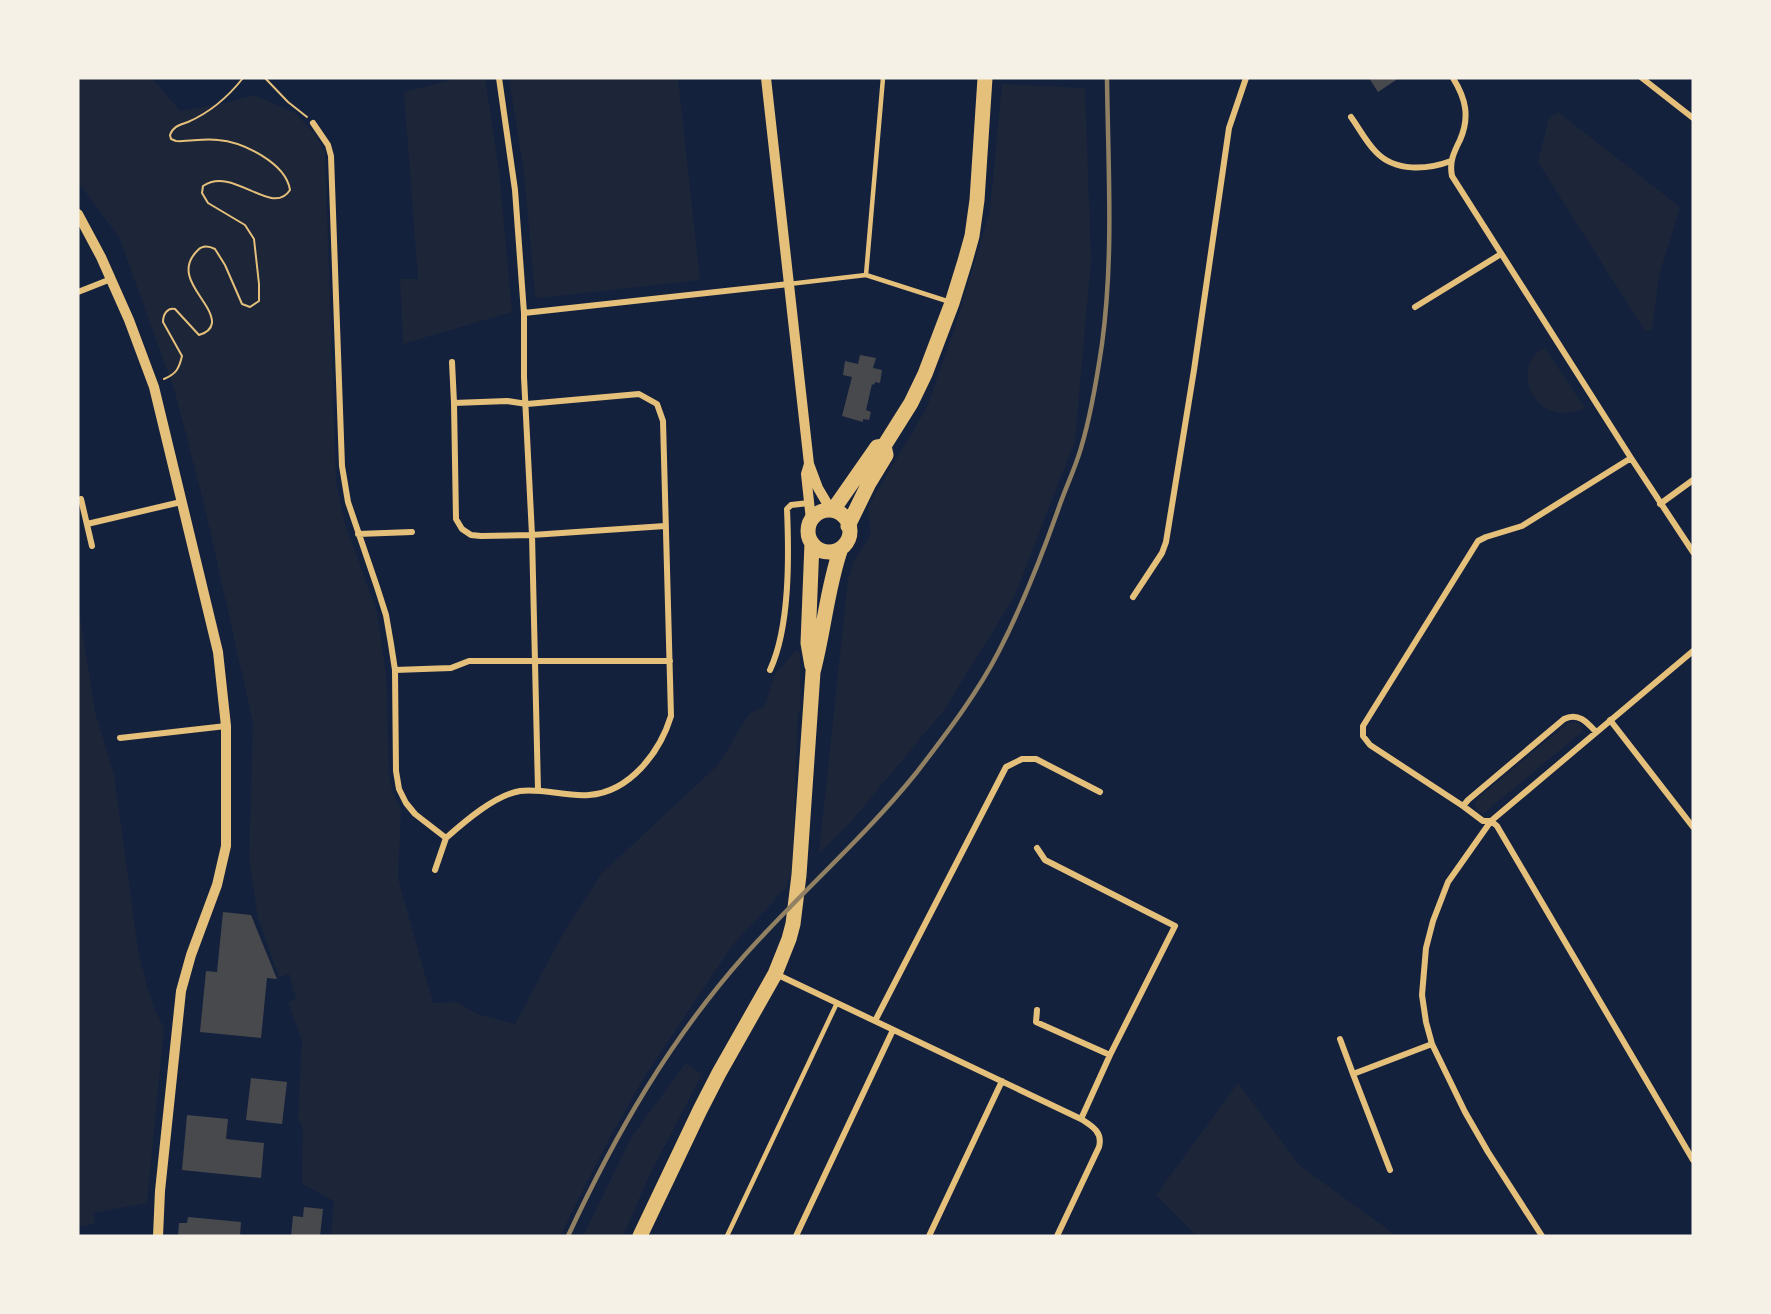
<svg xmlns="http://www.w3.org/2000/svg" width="1771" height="1314" font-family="Commissioner,sans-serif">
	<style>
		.green { fill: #1d2539 }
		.building { fill: #48494c }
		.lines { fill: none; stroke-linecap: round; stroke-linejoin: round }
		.path { stroke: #e5c07b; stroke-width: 2 }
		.service { stroke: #e5c07b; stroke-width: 4.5 }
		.minor { stroke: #e5c07b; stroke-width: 6 }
		.tertiary { stroke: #e5c07b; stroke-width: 10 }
		.primary { stroke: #e5c07b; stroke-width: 15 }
		.rail { stroke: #918062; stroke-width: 4.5 }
	</style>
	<rect width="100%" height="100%" fill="#14213d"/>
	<!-- green -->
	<path class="green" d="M78 78H152L180 111 225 103 254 95 295 113 314 133 325 152 336 481 345 524 377 612 386 673 389 775 393 793 401 810 398 879 433 1003 457 1002 477 1014 515 1024 565 930 601 874 719 764 749 714 765 706 774 676 796 650 800 653 801 709 798 714 792 876 788 881 787 888 774 898 775 900 734 943 645 1076 610 1137 560 1236H331L334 1201 302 1184 303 1130 298 1118 302 1041 288 1002 296 999 289 974 279 977 258 918 249 860 253 723 205 508 175 392 119 237 78 182Z
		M460 78H485L499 170 512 312 403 344 400 279H418L404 92Z
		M509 78H678L700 280 539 298 535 295 524 173Z
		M1002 84 1085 88 1091 260 1075 441 1014 597 944 710 849 824 819 853 848 579 854 561 871 534 868 509 870 503 927 407 954 330 990 211Z
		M1558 112 1680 207 1659 276 1652 330 1645 331 1538 162 1549 118Z
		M1545 348 1584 407 1583 409C1531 429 1509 363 1545 348Z
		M78 604 95 712 114 775 138 949 147 987 155 1010 164 1028 147 1203 93 1213 95 1224 78 1227Z
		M1576 722 1580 724 1583 731 1483 814 1476 810 1475 801 1479 797 1568 723Z
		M686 1063 702 1074 650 1174 623 1236H583L632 1136Z
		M1238 1083 1300 1166 1397 1236H1197L1156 1195Z"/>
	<!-- building -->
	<path class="building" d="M1369 78H1399L1378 92Z
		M860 355 876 358 873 368 882 370 880 383 875 382 874 385 872 384 866 410 871 412 869 420 863 419V422L842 416 852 377 843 375 845 361 858 364Z
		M223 912 251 915 277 979 267 978 261 1038 200 1032 206 971 217 972Z
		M251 1078 287 1082 282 1124 246 1120Z
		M187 1115 228 1119 226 1139 264 1143 261 1178 182 1170Z
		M304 1207 323 1209 320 1236H291L293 1216 303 1217Z
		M188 1217 241 1222 240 1236H178L179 1223H187Z"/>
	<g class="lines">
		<!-- path -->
		<path class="path" d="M265 78 288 102 307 117
			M164 379C176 374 179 369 182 356L163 322C163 315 167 307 175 309L199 335C206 333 211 330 212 323 213 301 170 277 198 250 203 245 209 246 215 249L225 265 242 304 250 307 259 301V284L254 239 245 225 208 203 202 193 203 186C233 165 272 218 290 190 286 163 243 142 218 140 203 138 189 142 176 141L171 139 170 135C173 126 180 125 188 122 211 112 228 97 243 78"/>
		<!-- service -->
		<path class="service" d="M866 275 883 78
			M789 284 866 275 950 302
			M727 1236 837 1003"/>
		<!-- minor -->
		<path class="minor" d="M499 78 515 190 524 313V377L532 535 538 790
			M1453 78C1466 99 1470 117 1460 140 1454 152 1449 162 1452 176L1631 458 1693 552
			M1642 78 1693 118
			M1351 117C1359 128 1366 142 1376 152 1395 172 1427 170 1451 161
			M313 123 328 145 331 156 342 466 348 502 377 587 386 615 391 644 395 670 396 771 399 789 406 803 415 814 446 838C464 822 495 795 520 791 543 788 566 797 589 795 630 792 660 752 671 716L663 421 657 404 639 394 527 404 507 401 454 403 456 519 462 529 471 535 481 536 532 535 665 526
			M78 292 111 279
			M1415 307 1501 254
			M524 313 789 284
			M452 362 454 403
			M81 499 92 546
			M1660 504 1693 480
			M87 524 181 502
			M358 534 412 532
			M1133 597 1162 553 1166 542 1194 370 1229 128 1246 78
			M395 670 451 668 469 661H670
			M770 670C790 627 789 556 787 509L791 505 809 503
			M1610 720 1693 827
			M120 738 226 726
			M1463 806 1468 800 1564 719C1578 712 1587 722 1596 732
			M1491 821H1483L1463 806 1370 745 1363 736V726L1478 541 1486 537 1522 526 1631 458
			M1491 821 1497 826 1693 1160
			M1037 848 1045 860 1175 926 1110 1055 1081 1119
			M435 870 446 838
			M776 974 1081 1119C1092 1126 1103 1132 1099 1147L1057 1236
			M1037 1010 1036 1022 1110 1055
			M875 1021 1006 767 1022 759H1036L1100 792
			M1340 1039 1353 1074 1432 1044
			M1353 1074 1390 1170
			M796 1236 893 1030
			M929 1236 1002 1081
			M1542 1236 1488 1152 1465 1112 1432 1044 1426 1022 1422 995 1426 948 1433 921 1448 882 1491 821 1693 651"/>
		<!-- tertiary -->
		<path class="tertiary" d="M766 78 809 464 818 488 831 510
			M78 214 101 257 129 320 154 387 218 652 226 726V846L217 885 191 955 181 991 160 1191 158 1236
			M809 464 806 474 811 520"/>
		<!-- primary -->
		<path class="primary" d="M833 510 877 447 884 446 911 403 925 374 952 303 965 261 972 236 977 200 985 78
			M808 531a21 21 0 1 1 42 0a21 21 0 1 1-42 0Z
			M848 526 869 483 886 455 884 446
			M812 543 808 643 812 666
			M640 1236 700 1110 719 1073 775 974 789 939 793 924 799 875 813 672C824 631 827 588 841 548"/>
		<!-- rail -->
		<path class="rail" d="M568 1236C616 1133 669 1041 744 956 800 893 864 838 917 772 946 734 977 694 999 651 1022 606 1041 558 1058 510 1065 489 1075 469 1081 448 1091 415 1097 378 1102 344 1114 256 1108 166 1107 78"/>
	</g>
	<!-- border -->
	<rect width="1771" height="1314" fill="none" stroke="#f6f1e7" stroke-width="159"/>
</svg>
